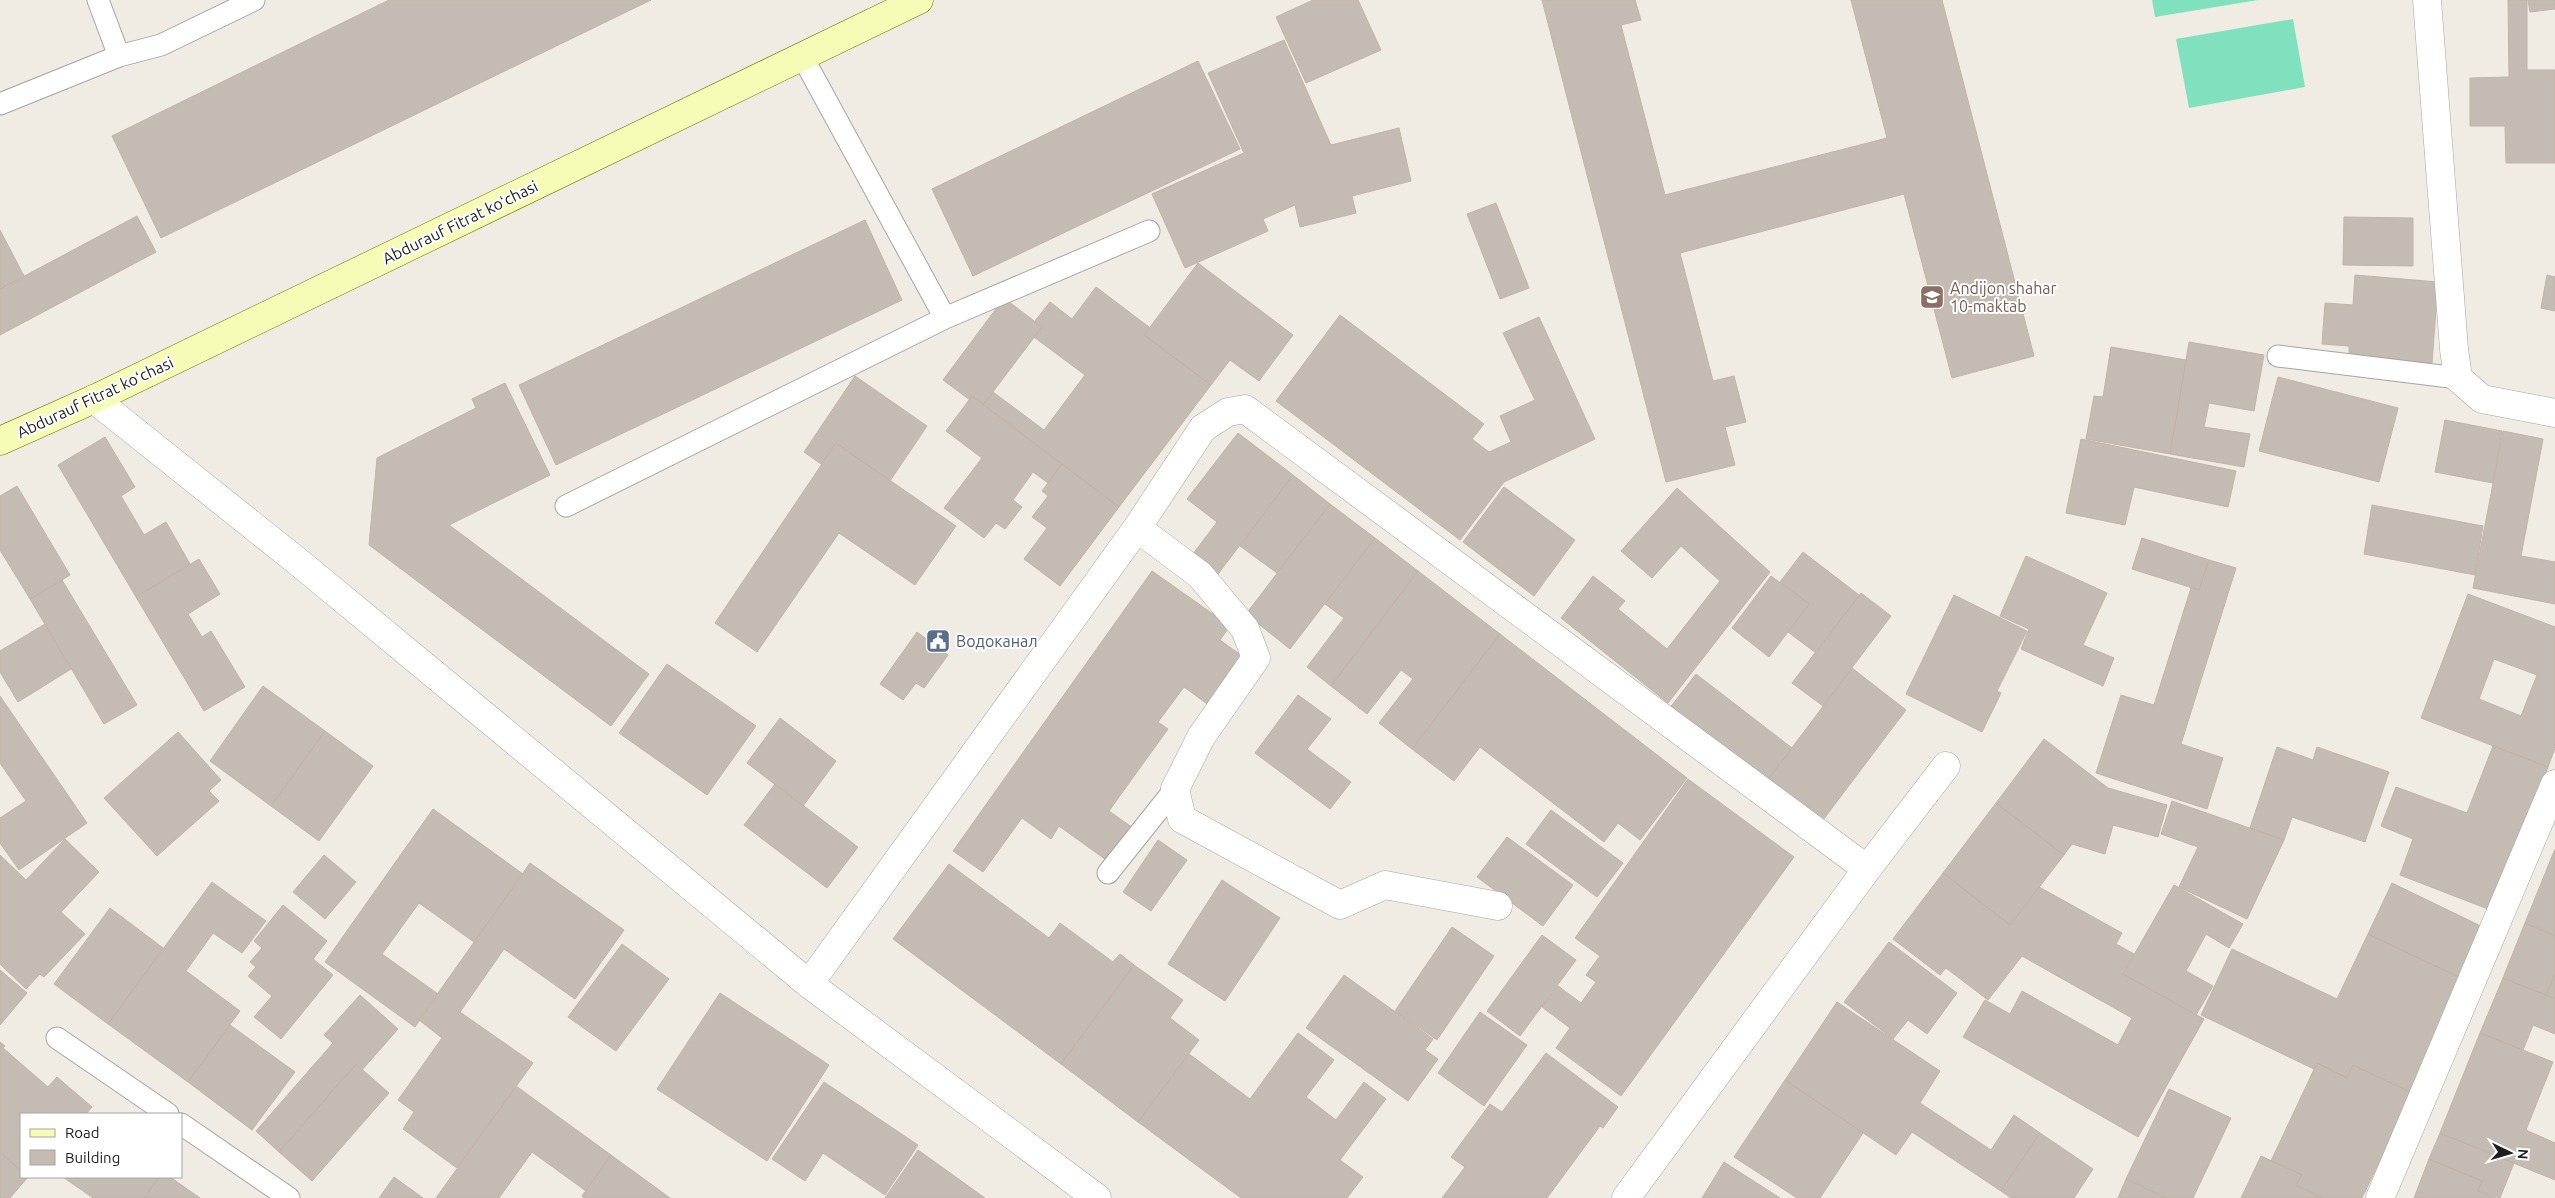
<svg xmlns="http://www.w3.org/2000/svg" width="2555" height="1198" font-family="Ubuntu,sans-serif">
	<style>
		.pitch { fill: #80e1be }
		.building { fill: #c4bcb3; stroke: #c2b3a6; fill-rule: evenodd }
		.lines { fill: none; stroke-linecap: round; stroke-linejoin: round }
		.service-casing { stroke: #a5a5a5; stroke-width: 23 }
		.minor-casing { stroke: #a5a5a5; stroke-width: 29 }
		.tertiary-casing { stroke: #a5a5a5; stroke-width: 29 }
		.secondary-casing { stroke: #687902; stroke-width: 29 }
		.service { stroke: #fff; stroke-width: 21 }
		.minor { stroke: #fff; stroke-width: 28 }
		.tertiary { stroke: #fff; stroke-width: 28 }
		.secondary { stroke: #f6fbb6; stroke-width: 28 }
		.labels { text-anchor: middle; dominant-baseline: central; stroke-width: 4; stroke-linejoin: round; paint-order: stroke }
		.street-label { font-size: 16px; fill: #1e1e1e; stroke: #fff }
		.education-label { font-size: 16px; fill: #785e54; stroke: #fff; text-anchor: start }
		.service-label { font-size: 16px; fill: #4e5e75; stroke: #fff; text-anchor: start }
	</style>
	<rect width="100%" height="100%" fill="#f0ece4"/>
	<!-- pitch -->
	<path class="pitch" d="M2152 0H2258L2155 17Z
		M2293 19 2305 87 2189 108 2176 39Z"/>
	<!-- building -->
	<path class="building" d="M389 0H651L161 238 112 136Z
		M1313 0H1358L1381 50 1306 83 1276 17Z
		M1542 0H1635L1641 20 1621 25 1665 195 1887 138 1851 0H1942L2034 356 1952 378 1904 194 1680 253 1713 381 1734 376 1746 422 1725 427 1735 465 1666 482Z
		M2508 0H2527V70H2555V163H2506L2505 126H2470V78L2509 77Z
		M2528 0H2555V9L2530 12Z
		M1284 40 1331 145 1399 128 1411 181 1352 196 1356 213 1300 227 1295 205 1263 219 1268 231 1185 268 1152 194 1244 153 1208 73Z
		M1198 61 1240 149 973 276 932 189Z
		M1496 203 1529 288 1500 299 1467 214Z
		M137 216 156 252 0 335V289Z
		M2344 217 2413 218V266L2343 265Z
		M865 220 902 300 556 465 519 385Z
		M0 230 24 276 0 289Z
		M1198 263 1293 335 1259 381 1230 360 1211 385 1144 335Z
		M2355 275 2438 282 2432 363 2349 357V346L2322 344 2325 303 2353 305Z
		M2547 275 2555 277V311L2541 308Z
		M1096 287 1149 327 1144 335 1211 385 1119 507 983 405 993 392 1044 430 1085 375 1034 337 1042 327 1035 321 1050 302 1072 319Z
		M1004 298 1042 327 983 405 972 396 970 400 943 380Z
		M1340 315 1484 424 1472 439 1489 452 1511 442 1500 416 1535 400 1503 333 1539 317 1595 439 1504 482 1460 540 1276 401Z
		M2189 342 2264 355 2254 411 2209 403 2204 427 2250 434 2244 467 2170 454Z
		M2111 347 2186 360 2170 454 2086 439 2094 396 2103 397Z
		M855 376 927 426 890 481 836 443 821 464 804 452Z
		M2278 377 2398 408 2379 482 2259 451Z
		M505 383 550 475 449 525 649 674 611 726 369 545 377 458 476 408 472 399Z
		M972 396 1062 464 1048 483 1033 472 1013 500 1022 507 1005 529 996 523 984 538 944 508 982 458 946 431Z
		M2445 420 2502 431 2493 483 2435 472Z
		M2503 431 2543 439 2521 556 2555 562V604L2473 588Z
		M1238 433 1293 475 1215 578 1190 558 1217 522 1187 499Z
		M105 437 135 487 121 496 144 535 166 522 190 564 136 597 58 465Z
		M2081 439 2236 471 2228 507 2134 487 2125 525 2066 513Z
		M836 443 956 526 915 585 839 533 757 652 715 623Z
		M1062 464 1119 507 1060 586 1024 559 1047 528 1032 517 1048 496 1042 491Z
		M1293 475 1330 504 1277 573 1240 546Z
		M17 486 70 575 30 599 0 550V496Z
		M1504 487 1575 540 1534 596 1463 542Z
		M1677 488 1770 572 1668 703 1561 618 1593 576 1625 601 1618 609 1667 649 1720 581 1681 546 1652 578 1621 551Z
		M1330 504 1375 538 1290 649 1246 614Z
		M2372 505 2483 526 2475 575 2364 554Z
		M1375 538 1418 571 1331 686 1307 667 1344 618 1325 604Z
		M2142 538 2209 560 2199 590 2132 569Z
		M1803 552 1859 595 1816 653 1788 632 1809 604 1780 582Z
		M2026 556 2107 593 2083 645 2114 658 2103 686 2021 649 2029 629 2000 616Z
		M199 559 220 594 188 614 202 637 211 631 245 687 204 711 136 597Z
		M2209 560 2236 568 2181 744 2223 758 2207 809 2096 773 2121 695 2154 705 2191 588 2199 590Z
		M1152 571 1230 626 1220 640 1249 661 1214 709 1184 687 1158 722 1168 729 1109 811 1133 828 1109 862 1059 826 1051 839 1022 818 983 872 953 851Z
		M1418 571 1500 634 1412 749 1379 723 1413 679 1401 670 1367 714 1331 686Z
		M1771 576 1809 604 1769 657 1732 628Z
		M62 580 137 705 104 724 30 599Z
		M1861 593 1891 616 1823 706 1792 683Z
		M2468 594 2555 627V748L2548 767 2421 718ZM2494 659 2537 675 2521 716 2479 699Z
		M1954 595 2027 631 1997 691 2001 693 1982 732 1906 694Z
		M45 624 71 669 18 702 0 672V651Z
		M917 632 948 655 924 688 916 683 903 700 880 684Z
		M1500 634 1687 778 1640 840 1618 823 1604 842 1480 747 1454 781 1412 749Z
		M667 664 756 726 707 795 619 733Z
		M1852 668 1906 710 1820 824 1766 782Z
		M1696 674 1792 748 1766 782 1669 709Z
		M263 686 325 731 271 806 210 761Z
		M1298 695 1331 719 1307 749 1351 782 1330 809 1255 753Z
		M0 696 87 823 19 870 0 843V818L26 801 0 763Z
		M780 718 836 761 803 806 747 763Z
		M325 731 373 766 319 841 271 806Z
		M178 732 221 780 209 791 219 801 157 856 104 798Z
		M2044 739 2108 788 2167 805 2158 837 2113 825 2105 854 2072 844 2064 855 1996 803Z
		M2493 746 2548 767 2493 911 2400 875 2413 839 2381 826 2396 787 2467 813Z
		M2277 747 2313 760 2317 747 2389 772 2365 842 2292 817 2284 840 2250 828Z
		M1688 779 1794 857 1621 1096 1556 1048 1570 1028 1542 1007 1558 986 1581 1003 1596 982 1586 975 1600 956 1575 938Z
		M775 784 858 847 827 888 744 825Z
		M2172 801 2284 840 2247 919 2179 887 2198 847 2161 834Z
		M1996 803 2064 855 2010 925 1943 873Z
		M433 809 523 874 474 942 419 903 382 954 438 994 415 1027 325 962Z
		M1551 810 1623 863 1597 897 1526 844Z
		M1507 837 1573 885 1543 926 1477 877Z
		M65 839 99 872 61 912 85 934 44 977 40 974 26 989 0 964V855L26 880Z
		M1158 840 1187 860 1151 911 1123 892Z
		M2555 849V936L2525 923Z
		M324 855 356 882 325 919 293 892Z
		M530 863 624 930 575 999 504 949 460 1012 533 1063 457 1168 403 1129 414 1112 398 1100 442 1038 419 1020Z
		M949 864 1049 938 1060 923 1113 962 1120 954 1134 965 1061 1064 893 939Z
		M1943 873 2010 925 2039 887 2122 933 2116 944 2134 954 2123 974 2204 1019 2138 1137 1963 1037 1985 1000 2010 1014 2022 991 2118 1045 2132 1018 2022 956 1988 1000 1946 968 1940 975 1893 939Z
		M1222 880 1280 918 1225 1001 1168 964Z
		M212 882 266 921 242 953 213 933 186 971 240 1011 188 1082 108 1024Z
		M2392 883 2489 930 2465 980 2368 934Z
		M2174 885 2243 924 2229 948 2206 934 2186 971 2213 986 2196 1015 2123 974Z
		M283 905 327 941 313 959 333 975 281 1039 254 1017 272 996 248 976 256 967 250 962 262 948 254 941Z
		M110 908 163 948 108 1024 54 984Z
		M2525 923 2555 936V974L2546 995 2503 978Z
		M1452 927 1494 956 1437 1040 1395 1011Z
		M2368 934 2465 980 2412 1093 2353 1065 2347 1078 2317 1063 2314 1069 2201 1015 2232 949 2337 999Z
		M1542 935 1576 960 1520 1036 1487 1011Z
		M1889 942 1957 993 1927 1034 1908 1020 1893 1039 1844 1002Z
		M622 944 669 979 616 1051 568 1017Z
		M1134 965 1183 1000 1170 1018 1199 1040 1138 1122 1061 1064Z
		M0 970 27 993 0 1025Z
		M2555 974V999L2546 995Z
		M1344 975 1433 1039 1425 1050 1438 1059 1408 1101 1306 1028Z
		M2503 978 2555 999V1034L2533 1025 2523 1050 2480 1033Z
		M720 993 829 1065 767 1161 657 1089Z
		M360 995 398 1029 362 1070 356 1064 279 1152 256 1131 333 1043 324 1035Z
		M1837 1002 1940 1071 1920 1103 1991 1150 2014 1115 2040 1133 2001 1191 1912 1132 1896 1155 1785 1080Z
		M1480 1012 1527 1045 1484 1106 1438 1073Z
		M230 1025 295 1072 252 1130 188 1082Z
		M1298 1033 1334 1060 1306 1097 1336 1120 1364 1082 1386 1099 1340 1160 1363 1177 1347 1198H1241L1138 1122 1189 1054 1250 1099Z
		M2480 1033 2553 1062 2526 1130 2555 1143V1180L2440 1133Z
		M0 1042 5 1046 3 1048 48 1087 57 1077 92 1107 86 1114H21V1171L0 1152Z
		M1546 1053 1618 1107 1603 1128 1600 1126 1547 1198H1442L1465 1167 1451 1157 1490 1104 1502 1112Z
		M2317 1063 2347 1078 2353 1065 2412 1093 2362 1198H2323L2296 1185 2302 1175 2271 1161Z
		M356 1064 389 1093 312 1181 279 1152Z
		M1785 1080 1863 1133 1820 1198H1797L1734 1157Z
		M824 1082 918 1145 885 1195 823 1153 805 1181 772 1159Z
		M516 1086 611 1155 586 1191 532 1152 499 1198H436Z
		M2169 1089 2231 1118 2193 1198H2166L2126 1179Z
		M2040 1133 2093 1169 2074 1198H2011L2001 1191Z
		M2440 1133 2514 1163 2500 1198 2478 1191 2482 1181 2429 1159Z
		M918 1150 985 1198H885Z
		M0 1152 21 1171V1177H28L10 1198H0Z
		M611 1155 670 1198H584L582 1196Z
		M2261 1156 2302 1175 2296 1185 2323 1198H2241Z
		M2429 1159 2482 1181 2478 1191 2496 1198H2414Z
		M1724 1162 1780 1198H1702Z
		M63 1177H159L144 1198H93Z
		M159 1177H170L200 1198H144Z
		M394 1177 423 1198H379Z
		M2126 1179 2166 1198H2118Z"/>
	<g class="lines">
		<defs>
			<path id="service" d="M98 0 119 56
				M802 56 945 318
				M0 104 119 56 161 45 254 0
				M2278 356 2458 378
				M566 506 945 318 1149 231
				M1108 873 1175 789
				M57 1038 168 1114
				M181 1124 289 1198"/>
			<path id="minor" d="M2427 0 2454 349 2458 378 2482 399 2555 413
				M1137 528 1200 575 1245 629 1256 658 1201 737 1175 789 1182 819 1340 905 1385 885 1498 906
				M809 984 1137 528 1203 428 1228 412 1245 409 1867 869
				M1626 1198 1867 869 1946 766
				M2380 1198 2555 784"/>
			<path id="tertiary" d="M94 399 302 565 809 984 1097 1198"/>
			<path id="secondary" d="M0 441 94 399 919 0"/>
		</defs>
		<!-- service casing -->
		<use href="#service" class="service-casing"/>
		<!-- minor casing -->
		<use href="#minor" class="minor-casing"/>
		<!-- tertiary casing -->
		<use href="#tertiary" class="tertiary-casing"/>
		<!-- secondary casing -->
		<use href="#secondary" class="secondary-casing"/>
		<!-- service -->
		<use href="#service" class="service"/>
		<!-- minor -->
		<use href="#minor" class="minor"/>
		<!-- tertiary -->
		<use href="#tertiary" class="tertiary"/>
		<!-- secondary -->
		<use href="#secondary" class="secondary"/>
	</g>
	<!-- icons -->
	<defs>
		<symbol id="school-square" viewBox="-11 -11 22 22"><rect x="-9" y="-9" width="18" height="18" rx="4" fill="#8d6e63" stroke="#fff"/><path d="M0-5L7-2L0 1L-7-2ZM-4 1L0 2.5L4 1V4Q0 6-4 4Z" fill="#fff"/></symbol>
		<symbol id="civic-square" viewBox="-11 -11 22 22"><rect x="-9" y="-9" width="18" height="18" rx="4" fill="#5c6f8a" stroke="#fff"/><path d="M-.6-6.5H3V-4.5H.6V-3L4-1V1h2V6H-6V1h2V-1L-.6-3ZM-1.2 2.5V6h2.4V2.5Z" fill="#fff"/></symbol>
	</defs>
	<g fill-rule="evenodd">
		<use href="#school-square" x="1918" y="283" width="28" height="28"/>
		<use href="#civic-square" x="924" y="627" width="28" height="28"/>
	</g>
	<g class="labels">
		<!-- street labels -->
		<g class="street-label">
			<text transform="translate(460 222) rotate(-26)">Abdurauf Fitrat koʻchasi</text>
			<text transform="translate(95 397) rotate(-25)">Abdurauf Fitrat koʻchasi</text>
		</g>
		<!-- education labels -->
		<g class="education-label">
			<text x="1950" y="288">Andijon shahar<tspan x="1950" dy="18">10-maktab</tspan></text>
		</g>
		<!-- service labels -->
		<g class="service-label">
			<text x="956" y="641">Водоканал</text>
		</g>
	</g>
	<!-- legend -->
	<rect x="20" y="1113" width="162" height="65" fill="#ffffff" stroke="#a5a5a5"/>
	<rect x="30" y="1129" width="25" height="8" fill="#f6fbb6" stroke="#a5a5a5"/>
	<text x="65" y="1138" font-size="15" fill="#1e1e1e">Road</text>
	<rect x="30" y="1150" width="25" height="15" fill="#c4bcb3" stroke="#a5a5a5"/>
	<text x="65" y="1163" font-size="15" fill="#1e1e1e">Building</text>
	<!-- north arrow -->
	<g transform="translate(2510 1153) rotate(95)" stroke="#ffffff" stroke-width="4" paint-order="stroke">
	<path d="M0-4L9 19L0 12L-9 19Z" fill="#1e1e1e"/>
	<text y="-8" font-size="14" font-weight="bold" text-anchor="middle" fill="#1e1e1e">N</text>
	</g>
</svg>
